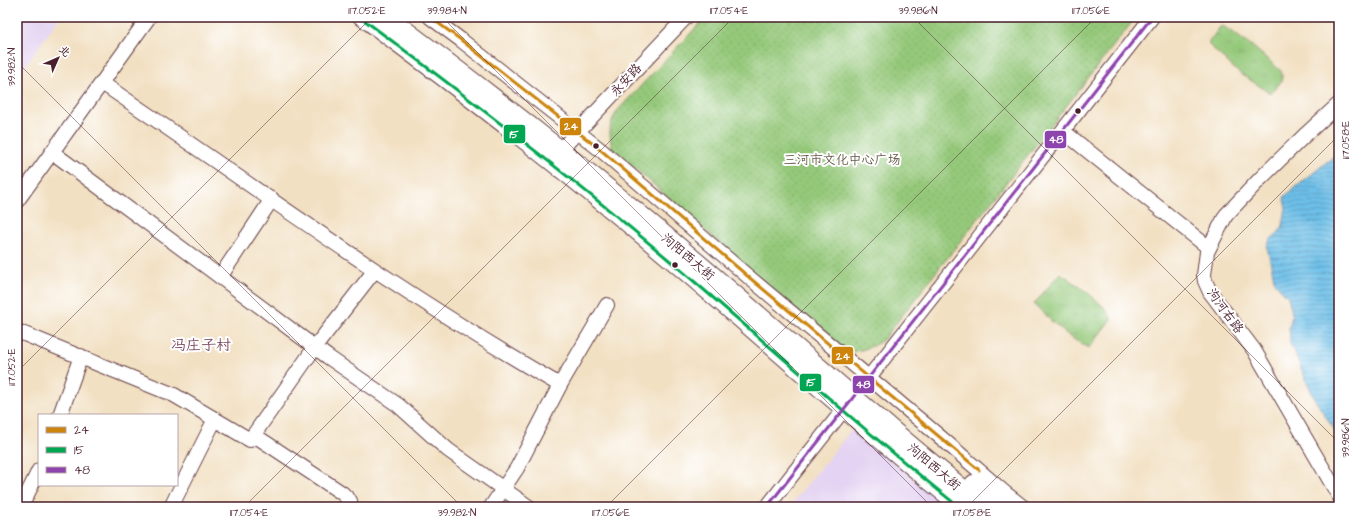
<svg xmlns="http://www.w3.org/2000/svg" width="1356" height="524" font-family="'Architects Daughter','LXGW WenKai TC',sans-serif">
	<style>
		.built { fill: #e4d3f2 }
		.grass { fill: url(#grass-tufts); stroke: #707452 }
		.park { fill: url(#park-dots); stroke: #707452 }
		.water { fill: url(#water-rules); stroke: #5c708a }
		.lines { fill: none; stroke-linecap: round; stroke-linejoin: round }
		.minor-casing { stroke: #633c42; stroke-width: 16 }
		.highway-casing { stroke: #633c42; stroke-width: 23 }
		.minor { stroke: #fff; stroke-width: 14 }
		.highway { stroke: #fff; stroke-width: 21 }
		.bus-1-casing { stroke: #fff; stroke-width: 6 }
		.bus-2-casing { stroke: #fff; stroke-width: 6 }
		.bus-3-casing { stroke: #fff; stroke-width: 6 }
		.bus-1 { stroke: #cc840b; stroke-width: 3 }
		.bus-2 { stroke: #00a651; stroke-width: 3 }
		.bus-3 { stroke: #8e44ad; stroke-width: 3 }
		.ticks { fill: none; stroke: #4a1f2b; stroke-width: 1; stroke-opacity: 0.45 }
		.bus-dot { fill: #4a1f2b; stroke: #fff; stroke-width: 1.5 }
		.labels { text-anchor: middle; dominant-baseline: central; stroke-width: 4; stroke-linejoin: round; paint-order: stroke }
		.street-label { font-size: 13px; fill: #4a1f2b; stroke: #fff }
		.park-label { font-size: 13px; fill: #645a47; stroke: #fff }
		.quarter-label { font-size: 15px; fill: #7d4b61; stroke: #fff }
		.line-badge { stroke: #fff; stroke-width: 1.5 }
		.badge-label { font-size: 11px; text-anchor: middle; font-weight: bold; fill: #fff }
		.neatline { fill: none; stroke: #4a1f2b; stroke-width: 1.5 }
		.ticks-label { font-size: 10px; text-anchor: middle; fill: #4a1f2b }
	</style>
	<defs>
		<pattern id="grass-tufts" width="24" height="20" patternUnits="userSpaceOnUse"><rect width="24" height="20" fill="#95c97a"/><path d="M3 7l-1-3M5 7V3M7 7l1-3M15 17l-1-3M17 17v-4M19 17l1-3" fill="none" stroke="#82ac6a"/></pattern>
		<pattern id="park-dots" width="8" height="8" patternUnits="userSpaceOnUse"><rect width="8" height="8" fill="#95c97a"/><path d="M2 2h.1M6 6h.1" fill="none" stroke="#82ac6a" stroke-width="1.8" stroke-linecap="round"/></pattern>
		<pattern id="water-rules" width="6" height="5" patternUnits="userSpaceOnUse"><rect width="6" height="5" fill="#6dc0e9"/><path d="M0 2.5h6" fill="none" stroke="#5c9bbd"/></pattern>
	</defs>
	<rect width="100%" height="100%" fill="#fff"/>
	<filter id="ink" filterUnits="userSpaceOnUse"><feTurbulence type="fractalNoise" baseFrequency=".025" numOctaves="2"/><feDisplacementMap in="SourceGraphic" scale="8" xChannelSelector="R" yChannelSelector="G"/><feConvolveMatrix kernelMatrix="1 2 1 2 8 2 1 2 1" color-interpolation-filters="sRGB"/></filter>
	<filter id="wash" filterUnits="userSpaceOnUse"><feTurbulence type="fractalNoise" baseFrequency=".012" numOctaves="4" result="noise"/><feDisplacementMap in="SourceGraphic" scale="16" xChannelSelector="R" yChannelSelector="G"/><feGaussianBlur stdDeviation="0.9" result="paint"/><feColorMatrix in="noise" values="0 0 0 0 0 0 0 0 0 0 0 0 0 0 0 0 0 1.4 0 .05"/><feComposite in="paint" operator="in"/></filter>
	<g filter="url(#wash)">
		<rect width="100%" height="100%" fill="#f2e0c2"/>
		<!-- built -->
		<path class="built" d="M17 17H60L17 77Z
			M852 429 949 507H789Z"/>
		<!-- grass -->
		<path class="grass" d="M1223 26 1252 46 1281 71C1285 80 1277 88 1270 93L1238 72 1209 45V42L1220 27Z
			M1060 273C1070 279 1111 308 1111 319L1089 348C1068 338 1050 320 1034 304Z"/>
		<!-- park -->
		<path class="park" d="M706 17H1136L883 340C870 348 858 353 842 351L612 148C609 130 608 126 618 110Z"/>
		<!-- water -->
		<path class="water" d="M1339 152V437L1315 400 1290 343V338L1289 327 1292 316 1291 308 1288 297 1275 283 1267 247 1270 240 1279 232 1283 226 1286 207 1284 200 1285 196Z"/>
	</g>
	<g filter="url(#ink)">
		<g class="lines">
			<defs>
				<path id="minor" d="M360 17C465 95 569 175 669 260 766 342 860 428 959 507
					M430 17 461 40 602 151 751 279 939 436 1005 493 1023 507
					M102 83C253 186 401 294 560 385
					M1339 104 1304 136 1261 178 1226 215 1207 252 1204 275 1205 281 1210 292 1254 350 1339 496
					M1063 131 1209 248
					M567 143 686 17
					M52 152 328 357 398 405 448 450 529 507
					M17 201 149 17
					M220 277 272 199
					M17 331 174 395 250 440 315 347 375 270
					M60 415 81 356
					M254 435 342 493 350 501 351 507
					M21 507 39 470
					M171 507 215 419
					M491 507 517 468 560 385 607 305
					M767 507 1152 17"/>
				<path id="highway" d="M385 17C484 91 583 168 678 248 780 334 879 424 983 507
					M975 485 1002 507"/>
			</defs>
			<!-- minor casing -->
			<use href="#minor" class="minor-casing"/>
			<!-- highway casing -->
			<use href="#highway" class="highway-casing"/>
			<!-- minor -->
			<use href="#minor" class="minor"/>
			<!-- highway -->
			<use href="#highway" class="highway"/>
			<defs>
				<path id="bus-1" d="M430 17 461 40 602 151 751 279 979 470"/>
				<path id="bus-2" d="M360 17C465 95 569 175 669 260 766 342 860 428 959 507"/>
				<path id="bus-3" d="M767 507 1152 17"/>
			</defs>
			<!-- bus-1 casing -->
			<use href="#bus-1" class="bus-1-casing"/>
			<!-- bus-2 casing -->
			<use href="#bus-2" class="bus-2-casing"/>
			<!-- bus-3 casing -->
			<use href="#bus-3" class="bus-3-casing"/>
			<!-- bus-1 -->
			<use href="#bus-1" class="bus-1"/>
			<!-- bus-2 -->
			<use href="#bus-2" class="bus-2"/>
			<!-- bus-3 -->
			<use href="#bus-3" class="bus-3"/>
		</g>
	</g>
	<!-- ticks -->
	<path class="ticks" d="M442 17 932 507M913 17 1339 443M17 62 462 507M17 372 372 17M244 507 734 17M606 507 1096 17M967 507 1339 135M1329 507 1339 497"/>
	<!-- markers -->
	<g class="bus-dot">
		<circle cx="1078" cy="111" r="3.5"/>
		<circle cx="596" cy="146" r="3.5"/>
		<circle cx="675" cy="265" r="3.5"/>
	</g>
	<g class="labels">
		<!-- street labels -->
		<g class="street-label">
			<text transform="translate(626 80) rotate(-47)">永安路</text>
			<text transform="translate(688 257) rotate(40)">泃阳西大街</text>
			<text transform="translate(1225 311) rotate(54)">泃河右路</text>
			<text transform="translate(934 467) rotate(40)">泃阳西大街</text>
		</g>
		<!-- park labels -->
		<g class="park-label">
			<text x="842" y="160">三河市文化中心广场</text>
		</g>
		<!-- quarter labels -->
		<g class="quarter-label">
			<text x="201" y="345">冯庄子村</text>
		</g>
	</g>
	<g class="line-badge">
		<rect x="559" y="117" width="23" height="19" rx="4" fill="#cc840b"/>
		<rect x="503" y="124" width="23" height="20" rx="4" fill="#00a651"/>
		<rect x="1044" y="130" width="23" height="19" rx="4" fill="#8e44ad"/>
		<rect x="831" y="346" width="23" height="19" rx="4" fill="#cc840b"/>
		<rect x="799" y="373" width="23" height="19" rx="4" fill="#00a651"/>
		<rect x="852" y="375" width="23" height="19" rx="4" fill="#8e44ad"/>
	</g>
	<g class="badge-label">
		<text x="571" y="130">24</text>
		<text x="514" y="138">15</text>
		<text x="1056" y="143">48</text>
		<text x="843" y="360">24</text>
		<text x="811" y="386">15</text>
		<text x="863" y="388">48</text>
	</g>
	<!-- margin -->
	<rect width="1356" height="524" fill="none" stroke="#fff" stroke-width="44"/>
	<!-- legend -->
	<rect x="38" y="414" width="140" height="72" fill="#ffffff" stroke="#b7a5aa"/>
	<rect x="46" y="427" width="20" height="6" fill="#cc840b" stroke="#b7a5aa"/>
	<text x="74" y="434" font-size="12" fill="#4a1f2b">24</text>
	<rect x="46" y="447" width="20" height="6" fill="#00a651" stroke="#b7a5aa"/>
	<text x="74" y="454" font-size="12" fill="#4a1f2b">15</text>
	<rect x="46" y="467" width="20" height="6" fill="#8e44ad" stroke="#b7a5aa"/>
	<text x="74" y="474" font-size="12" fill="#4a1f2b">48</text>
	<!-- north arrow -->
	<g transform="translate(58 58) rotate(45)" stroke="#ffffff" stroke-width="3" paint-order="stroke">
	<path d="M0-3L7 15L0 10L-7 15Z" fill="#4a1f2b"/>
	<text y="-6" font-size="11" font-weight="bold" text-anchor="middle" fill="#4a1f2b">北</text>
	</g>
	<rect x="22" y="22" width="1312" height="480" class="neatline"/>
	<g class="ticks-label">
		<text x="367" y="14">117.052°E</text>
		<text x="447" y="14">39.984°N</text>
		<text x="729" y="14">117.054°E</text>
		<text x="918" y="14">39.986°N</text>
		<text x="1091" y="14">117.056°E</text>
		<text transform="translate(11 67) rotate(-90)" y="4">39.982°N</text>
		<text transform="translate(1345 140) rotate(-90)" y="4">117.058°E</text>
		<text transform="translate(11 367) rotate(-90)" y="4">117.052°E</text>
		<text transform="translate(1345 438) rotate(-90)" y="4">39.986°N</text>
		<text x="249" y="516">117.054°E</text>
		<text x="457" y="516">39.982°N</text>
		<text x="611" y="516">117.056°E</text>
		<text x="972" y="516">117.058°E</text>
	</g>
</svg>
